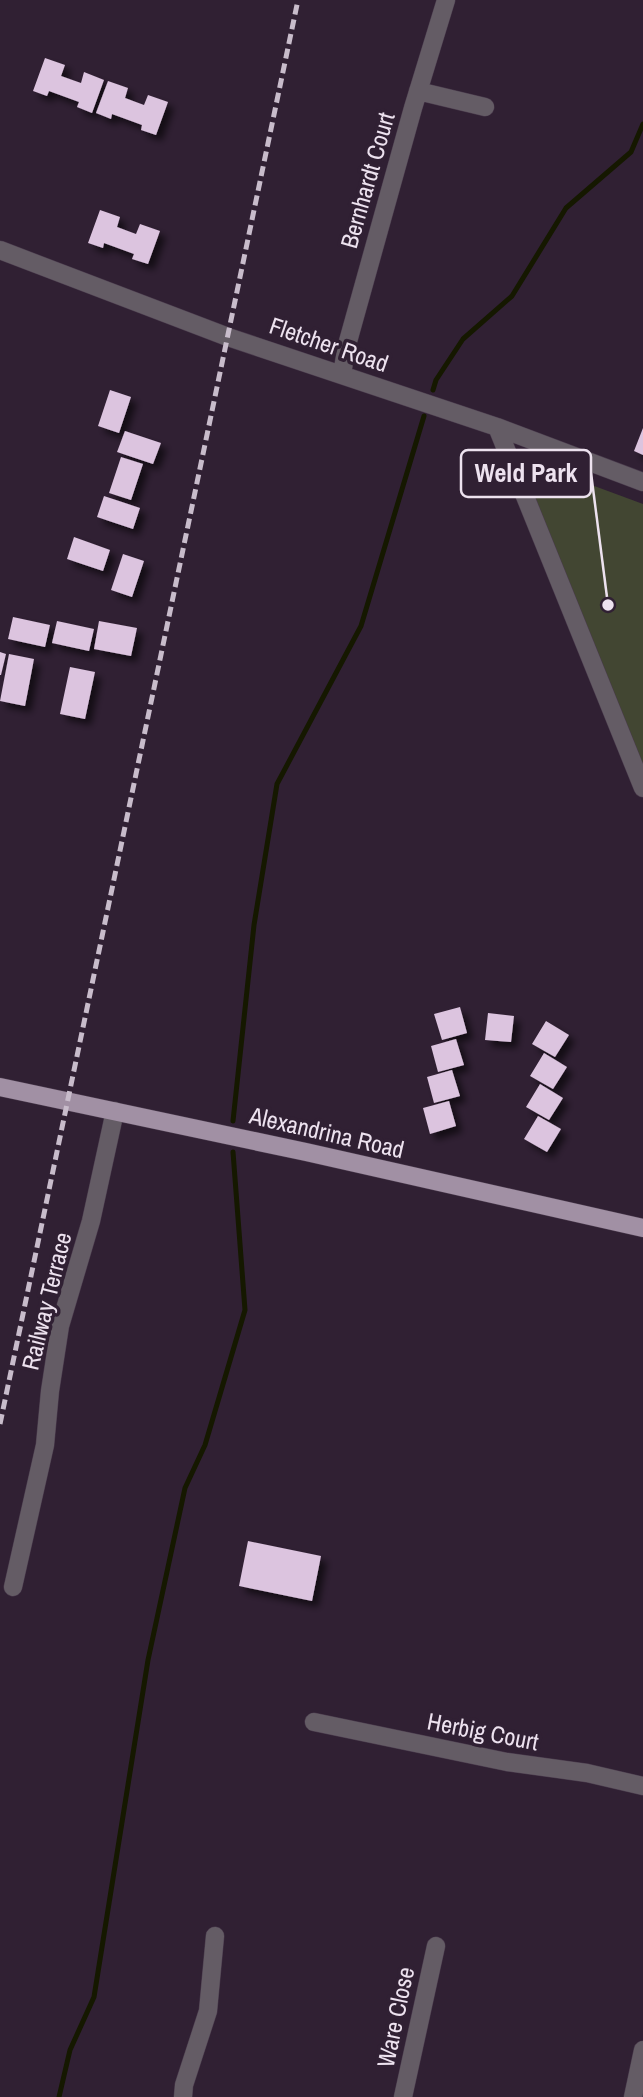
<svg xmlns="http://www.w3.org/2000/svg" width="643" height="2097" font-family="'Archivo Narrow',sans-serif">
	<style>
		.green { fill: #424632 }
		.lines { fill: none; stroke-linecap: round; stroke-linejoin: round }
		.stream { stroke: #151800; stroke-width: 5 }
		.building { fill: #dcc4df; filter: url(#shadow) }
		.minor-casing { stroke: #4a3b4d; stroke-width: 19 }
		.major-casing { stroke: #4a3b4d; stroke-width: 19 }
		.minor { stroke: #645c65; stroke-width: 18 }
		.major { stroke: #a190a4; stroke-width: 18 }
		.rail { stroke: #c8bccb; stroke-width: 5; stroke-dasharray: 10 5; stroke-linecap: butt }
		.labels { text-anchor: middle; dominant-baseline: central; stroke-width: 7; stroke-linejoin: round; paint-order: stroke }
		.street-label { font-size: 24px; fill: #ede2ef; stroke: #302033 }
		.leader { fill: none; stroke: #ede2ef; stroke-width: 2.5 }
		.callout-dot { fill: #ede2ef; stroke: #302033; stroke-width: 2.5 }
		.callout { fill: #302033; stroke: #ede2ef; stroke-width: 2.5 }
		.callout-label { font-size: 26px; text-anchor: middle; font-weight: bold; fill: #ede2ef }
	</style>
	<defs>
		<filter id="shadow"><feDropShadow dx="6" dy="6" stdDeviation="3.5" flood-color="#0009"/></filter>
	</defs>
	<rect width="100%" height="100%" fill="#302033"/>
	<!-- green -->
	<path class="green" d="M524 460 643 504V780L530 501Z"/>
	<g class="lines">
		<!-- stream -->
		<path class="stream" d="M433 390 436 380 463 339 512 296 566 208 631 152 643 124
			M233 1121 254 925 277 784 361 626 424 416
			M59 2097 70 2050 94 1997 148 1660 185 1488 205 1445 245 1310 233 1152"/>
	</g>
	<!-- building -->
	<path class="building" d="M45 58 65 65 61 76 81 83 84 72 104 80 92 113 77 107 79 102 49 91 47 96 33 91Z
		M108 81 128 88 125 98 144 105 148 95 168 102 156 135 141 130 142 125 112 114 111 119 96 113Z
		M100 210 120 217 117 227 136 234 140 224 160 231 148 264 132 259 134 254 104 243 103 248 88 243Z
		M110 390 131 397 119 433 98 426Z
		M643 428V455L634 451Z
		M125 431 161 443 153 464 117 452Z
		M121 457 143 464 131 500 109 493Z
		M104 496 140 508 133 529 97 517Z
		M74 537 110 550 103 571 67 559Z
		M123 554 144 561 132 597 111 590Z
		M13 617 50 625 45 647 8 639Z
		M57 621 94 629 89 651 52 643Z
		M99 621 137 628 131 656 94 649Z
		M0 652 6 654 1 675H0Z
		M9 654 34 659 25 706 0 701Z
		M70 667 95 672 85 719 60 714Z
		M460 1007 467 1033 442 1040 434 1014Z
		M488 1013 514 1016 511 1042 485 1040Z
		M546 1021 569 1035 555 1057 532 1044Z
		M456 1039 464 1065 438 1072 431 1046Z
		M544 1053 567 1067 553 1089 530 1076Z
		M452 1070 460 1096 434 1103 427 1077Z
		M540 1084 563 1098 549 1120 526 1107Z
		M449 1101 456 1126 430 1134 423 1108Z
		M538 1116 561 1129 547 1152 524 1139Z
		M248 1541 321 1556 312 1601 239 1586Z"/>
	<g class="lines">
		<defs>
			<path id="minor" d="M418 91 485 107
				M0 250 228 337 497 427 643 482
				M342 374 347 345 413 108 446 0
				M497 427 643 788
				M13 1587 45 1445 50 1391 60 1326 91 1221 115 1111
				M314 1722 507 1762 587 1773 643 1786
				M183 2097 184 2085 208 2011 215 1936
				M403 2097 436 1946
				M633 2097 643 2050"/>
			<path id="major" d="M0 1087 306 1152 643 1228"/>
		</defs>
		<!-- minor casing -->
		<use href="#minor" class="minor-casing"/>
		<!-- major casing -->
		<use href="#major" class="major-casing"/>
		<!-- minor -->
		<use href="#minor" class="minor"/>
		<!-- major -->
		<use href="#major" class="major"/>
		<!-- rail -->
		<path class="rail" d="M0 1424 298 0"/>
	</g>
	<g class="labels">
		<!-- street labels -->
		<g class="street-label">
			<text transform="translate(367 180) rotate(-74)">Bernhardt Court</text>
			<text transform="translate(329 344) rotate(19)">Fletcher Road</text>
			<text transform="translate(327 1132) rotate(13)">Alexandrina Road</text>
			<text transform="translate(46 1301) rotate(-76)">Railway Terrace</text>
			<text transform="translate(483 1731) rotate(11)">Herbig Court</text>
			<text transform="translate(395 2017) rotate(-78)">Ware Close</text>
		</g>
	</g>
	<!-- callouts -->
	<path class="leader" d="M608 605L591 473"/>
	<circle class="callout-dot" cx="608" cy="605" r="7"/>
	<rect class="callout" x="461" y="450" width="130" height="47" rx="7"/>
	<g class="callout-label">
		<text x="526" y="482">Weld Park</text>
	</g>
</svg>
